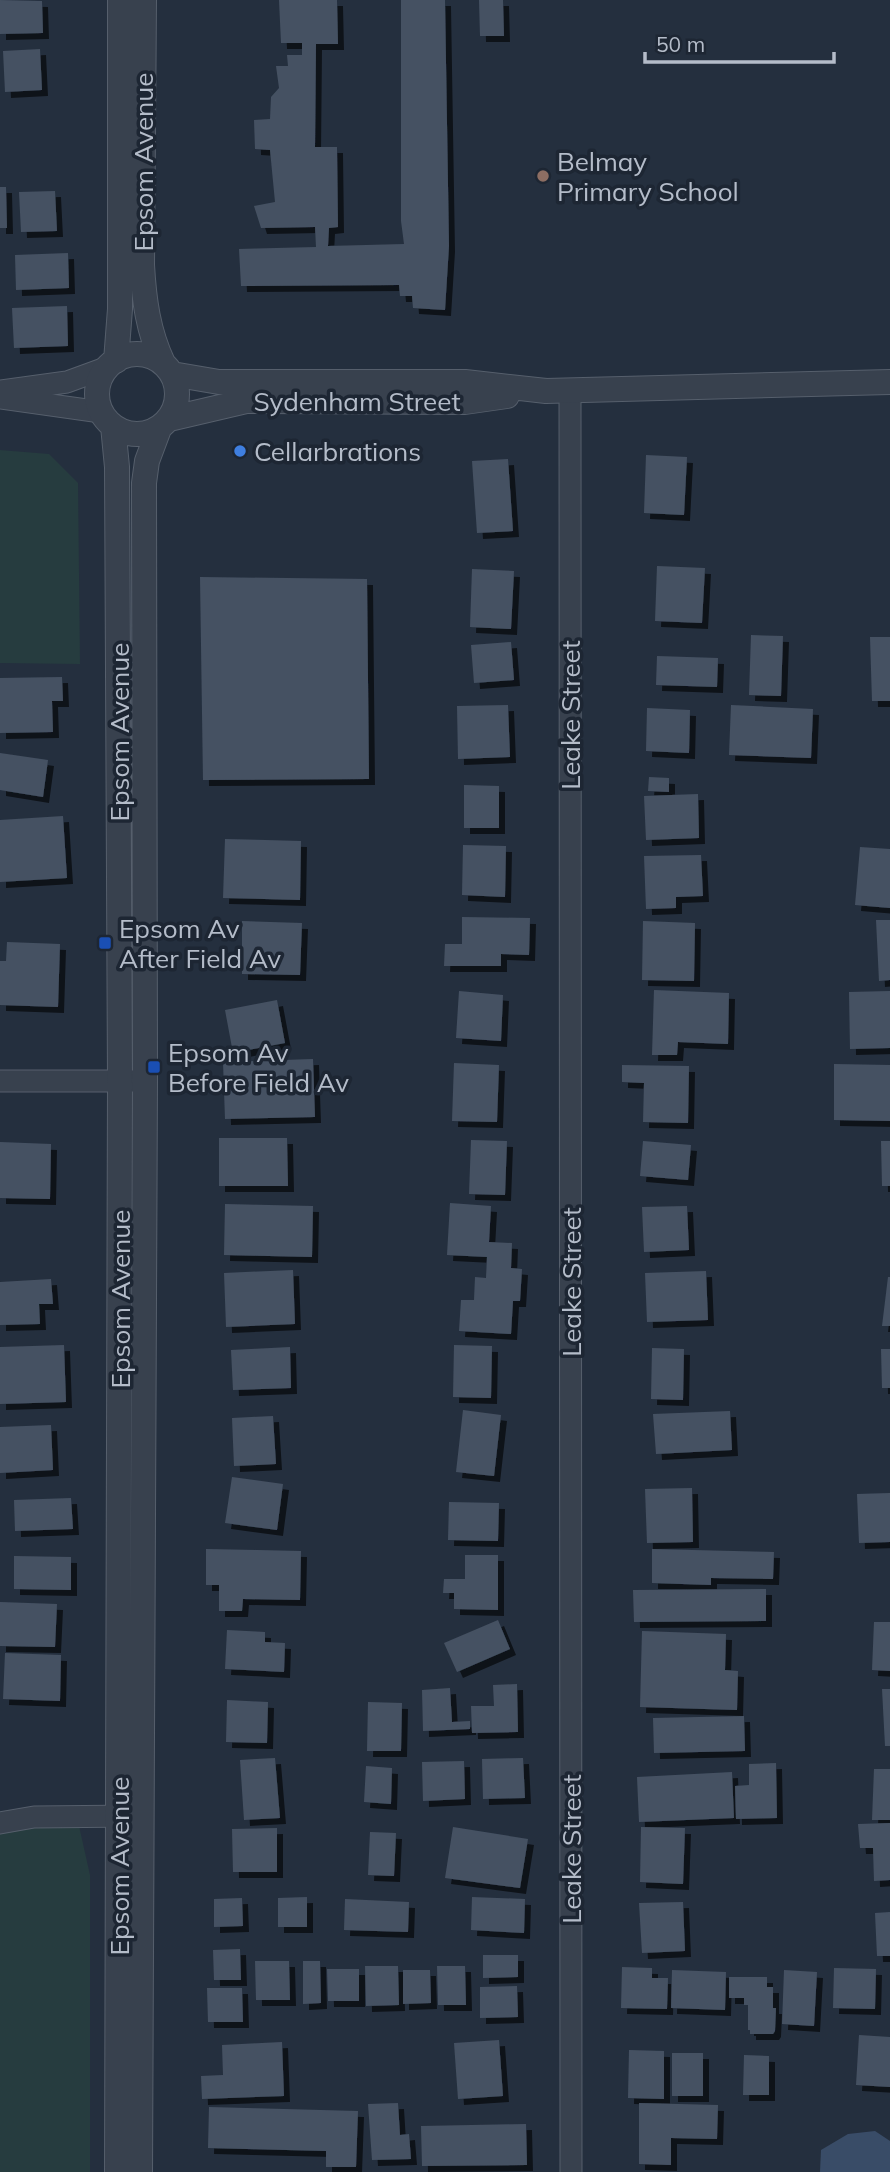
<svg xmlns="http://www.w3.org/2000/svg" width="890" height="2172" font-family="Mulish,sans-serif">
	<style>
		.green { fill: #263c3f }
		.water { fill: #394c67 }
		.building { fill: #455162; filter: url(#shadow) }
		.lines { fill: none; stroke-linecap: round; stroke-linejoin: round }
		.minor-casing { stroke: #565f6c; stroke-width: 23 }
		.tertiary-casing { stroke: #565f6c; stroke-width: 26 }
		.minor { stroke: #38414e; stroke-width: 21 }
		.tertiary { stroke: #38414e; stroke-width: 24 }
		.education-dot { fill: #8d6e63; stroke: #1d2633; stroke-width: 2.5 }
		.shop-dot { fill: #3f7fe0; stroke: #1d2633; stroke-width: 2.5 }
		.transit-dot { fill: #1a4fb4; stroke: #1d2633; stroke-width: 2.5 }
		.labels { text-anchor: middle; dominant-baseline: central; stroke-width: 7; stroke-linejoin: round; paint-order: stroke }
		.poi-label { font-size: 26px; fill: #b4bcc9; stroke: #1d2633; text-anchor: start }
		.street-label { font-size: 26px; fill: #b4bcc9; stroke: #1d2633 }
	</style>
	<defs>
		<filter id="shadow"><feDropShadow dx="6" dy="6" stdDeviation="0" flood-color="#0009"/></filter>
	</defs>
	<rect width="100%" height="100%" fill="#242f3e"/>
	<!-- green -->
	<path class="green" d="M0 450 49 454 78 483 80 664 0 663Z
		M77 1817 90 1875V2172H0V1823Z"/>
	<!-- water -->
	<path class="water" d="M875 2131 890 2141V2172H820L821 2150 848 2134Z"/>
	<!-- building -->
	<path class="building" d="M0 0 42 1 43 33 0 34Z
		M279 0H337L338 44H316L315 147H337L338 227 329 228 328 246 404 244 401 221V0H445L449 246 445 310 413 308 412 296H400L399 285 241 286 239 249 316 247 315 227 261 228 254 206 275 202 270 150 255 149 254 120 270 119 271 97 279 88 276 66H288L287 55H302V43H281Z
		M479 0H503L504 36H480Z
		M40 49 42 90 5 92 3 51Z
		M0 187H6L7 228H0Z
		M55 191 57 231 21 232 19 192Z
		M68 253 69 288 16 290 15 255Z
		M67 306 68 346 14 348 12 308Z
		M646 455 687 457 684 515 644 513Z
		M508 459 513 531 477 533 472 461Z
		M657 566 705 568 702 623 655 621Z
		M472 569 514 571 511 629 470 627Z
		M200 577 367 579 369 779 203 780Z
		M751 635 783 636 781 696 749 695Z
		M870 637H890V701H872Z
		M511 642 514 680 474 683 471 645Z
		M657 656 718 658 717 687 656 685Z
		M62 677 63 701H52L53 732 0 733V678Z
		M508 705 510 757 458 759 457 706Z
		M731 705 813 709 811 758 729 755Z
		M647 708 690 710 689 753 646 751Z
		M0 753 48 760 43 797 0 790Z
		M649 777 669 778V792L648 791Z
		M464 785 499 786V828H464Z
		M698 794 699 838 646 840 644 796Z
		M63 816 67 878 0 882V820Z
		M225 839 301 841 300 900 223 898Z
		M463 845 506 846 505 897 462 895Z
		M860 847 890 849V908L855 905Z
		M701 855 703 896 676 897V908L646 909 644 856Z
		M462 917 530 918 529 955 501 954V966H444L445 944H462Z
		M876 920H890V980L879 981Z
		M242 921 302 923 300 975 242 974Z
		M643 921 695 923 694 981 642 980Z
		M7 942 60 944 58 1007 0 1005V961H6Z
		M654 990 729 993 728 1044 678 1042 677 1055H652Z
		M459 991 503 995 501 1041 456 1038Z
		M890 991V1048L850 1049 849 992Z
		M277 1000 285 1043 233 1053 225 1010Z
		M313 1059 315 1117 225 1119 223 1062Z
		M454 1063 499 1065 497 1122 452 1121Z
		M834 1064 890 1065V1121L834 1120Z
		M622 1065 689 1066 688 1123 643 1122 644 1083 622 1082Z
		M219 1138H287L288 1186H219Z
		M471 1140 507 1141 505 1195 469 1194Z
		M643 1141 691 1145 688 1180 640 1176Z
		M881 1141H890V1186H882Z
		M0 1142 51 1144 50 1199 0 1198Z
		M450 1203 491 1206 489 1242 512 1243 511 1268 522 1269 520 1301H513L511 1334 459 1331 461 1300H474L475 1277 486 1278 487 1257 447 1255Z
		M225 1204 313 1206 312 1257 224 1255Z
		M687 1206 689 1250 644 1252 642 1207Z
		M293 1270 295 1324 226 1327 224 1273Z
		M706 1271 708 1320 647 1322 645 1273Z
		M888 1277H890V1326H882Z
		M51 1279 53 1304H39L40 1324 0 1325V1282Z
		M64 1345 66 1402 0 1404V1347Z
		M454 1345 492 1346 491 1398 453 1397Z
		M290 1347 291 1388 233 1390 231 1350Z
		M652 1348 684 1349 683 1400 651 1399Z
		M881 1349H890V1388H882Z
		M463 1410 501 1415 494 1476 456 1472Z
		M730 1411 732 1450 656 1454 653 1414Z
		M273 1416 276 1464 234 1466 232 1418Z
		M51 1425 53 1470 0 1473V1427Z
		M232 1477 283 1484 277 1530 225 1523Z
		M692 1488 693 1542 647 1543 645 1489Z
		M890 1493V1542L859 1543 857 1494Z
		M71 1498 73 1529 15 1531 14 1500Z
		M449 1502 499 1503 498 1541 448 1540Z
		M206 1549 301 1551 300 1600 243 1599 242 1611H219V1585H206Z
		M652 1549 774 1552 773 1579 711 1578V1585L652 1583Z
		M465 1555H498V1610L454 1609V1593H443L444 1579H465Z
		M14 1556 71 1557V1590L14 1589Z
		M766 1589V1621L634 1622 633 1590Z
		M0 1602 57 1604 55 1647 0 1646Z
		M498 1620 510 1649 457 1672 444 1643Z
		M874 1622H890V1671L872 1670Z
		M227 1630 265 1632V1642L285 1643 284 1672 225 1669Z
		M642 1631 726 1634 725 1670 738 1671 737 1710 640 1707Z
		M5 1653 61 1655 60 1701 3 1699Z
		M517 1684 518 1732 472 1733 471 1706H494L493 1685Z
		M450 1688 452 1722 470 1721V1729L423 1731 422 1690Z
		M882 1689H890V1746H885Z
		M227 1700 268 1702 267 1743 226 1742Z
		M368 1702 402 1703 401 1751H367Z
		M744 1716 745 1751 654 1753 653 1718Z
		M275 1758 280 1818 244 1820 240 1760Z
		M523 1758 525 1798 483 1799 482 1759Z
		M464 1761 465 1799 423 1801 422 1762Z
		M776 1763 777 1818 736 1819 735 1786 749 1785V1764Z
		M366 1766 392 1768 391 1804 364 1802Z
		M874 1769H890V1820H872Z
		M732 1772 734 1818 639 1822 637 1777Z
		M890 1823V1880L874 1881 873 1848H860L858 1824Z
		M453 1827 528 1839 520 1888 445 1878Z
		M641 1827 685 1828 683 1884 640 1882Z
		M277 1828V1872H233L232 1829Z
		M370 1832 396 1833 394 1876 368 1875Z
		M307 1897V1927H278V1898Z
		M472 1897 525 1899 524 1933 471 1930Z
		M242 1898 243 1926 214 1927V1899Z
		M345 1899 409 1902 408 1932 344 1930Z
		M683 1902 685 1951 642 1953 639 1903Z
		M890 1912V1956H877L875 1913Z
		M240 1949 241 1980H214L213 1950Z
		M483 1955H518V1977L483 1978Z
		M255 1961H289L290 2000H256Z
		M303 1961H320L321 2003 303 2004Z
		M365 1966H398L399 2005 366 2006Z
		M437 1966H465L466 2005H438Z
		M622 1967 652 1968V1978H668L667 2009 621 2008Z
		M834 1968 876 1969 875 2009 833 2008Z
		M327 1969H359V2001H328Z
		M403 1970H430L431 2003 403 2004Z
		M672 1970 726 1972 725 2010 671 2008Z
		M784 1970 817 1972 814 2026 782 2024Z
		M729 1977H767V1987H773V2008H776L775 2031 773 2034H750V2030H748V2005H744V1998H729Z
		M517 1986 518 2017 480 2018V1987Z
		M207 1988H242L243 2022H208Z
		M859 2035 890 2037V2087L856 2085Z
		M499 2040 503 2096 458 2099 454 2043Z
		M282 2042 284 2096 202 2099 201 2076 223 2075 222 2045Z
		M629 2050 664 2051V2099L628 2098Z
		M672 2053H703V2096H672Z
		M744 2055 769 2056V2095H743Z
		M398 2103 400 2135 409 2134 411 2159 372 2160 368 2104Z
		M639 2103 718 2105 717 2139 671 2138V2165L639 2164Z
		M209 2107 358 2111 356 2167H326V2151L208 2148Z
		M526 2124 527 2165 422 2166 421 2126Z"/>
	<g class="lines">
		<defs>
			<path id="minor" d="M0 391 67 382 108 367
				M570 391 571 2172
				M0 398 101 412
				M0 1081H136
				M0 1823 34 1817 135 1816"/>
			<path id="tertiary" d="M144 0 142 265C144 300 148 331 163 363
				M97 394a40 40 0 1 1 80 0a40 40 0 1 1-80 0Z
				M116 361 120 309V0
				M172 374 219 382H465L546 391 890 382
				M169 419 246 401 465 402 507 396
				M113 426 117 467 120 1081 117 2172
				M140 2172 145 1081 144 483 147 461 159 429"/>
		</defs>
		<!-- minor casing -->
		<use href="#minor" class="minor-casing"/>
		<!-- tertiary casing -->
		<use href="#tertiary" class="tertiary-casing"/>
		<!-- minor -->
		<use href="#minor" class="minor"/>
		<!-- tertiary -->
		<use href="#tertiary" class="tertiary"/>
	</g>
	<!-- markers -->
	<circle class="education-dot" cx="543" cy="176" r="7"/>
	<circle class="shop-dot" cx="240" cy="451" r="7"/>
	<g class="transit-dot">
		<rect x="98" y="936" width="14" height="14" rx="3.5"/>
		<rect x="147" y="1060" width="14" height="14" rx="3.5"/>
	</g>
	<g class="labels">
		<!-- poi labels -->
		<g class="poi-label">
			<text x="557" y="161">Belmay<tspan x="557" dy="30">Primary School</tspan></text>
			<text x="254" y="451">Cellarbrations</text>
			<text x="119" y="928">Epsom Av<tspan x="119" dy="30">After Field Av</tspan></text>
			<text x="168" y="1052">Epsom Av<tspan x="168" dy="30">Before Field Av</tspan></text>
		</g>
		<!-- street labels -->
		<g class="street-label">
			<text transform="translate(143 162) rotate(-90)">Epsom Avenue</text>
			<text x="357" y="401">Sydenham Street</text>
			<text transform="translate(570 715) rotate(-90)">Leake Street</text>
			<text transform="translate(119 732) rotate(-90)">Epsom Avenue</text>
			<text transform="translate(571 1282) rotate(-90)">Leake Street</text>
			<text transform="translate(120 1299) rotate(-90)">Epsom Avenue</text>
			<text transform="translate(571 1849) rotate(-90)">Leake Street</text>
			<text transform="translate(119 1866) rotate(-90)">Epsom Avenue</text>
		</g>
	</g>
	<!-- scale -->
	<path d="M645 52v10h189v-10" fill="none" stroke="#b4bcc9" stroke-width="3.5"/>
	<text x="656" y="52" font-size="21" fill="#b4bcc9" stroke="#1d2633" stroke-width="5" paint-order="stroke">50 m</text>
</svg>
